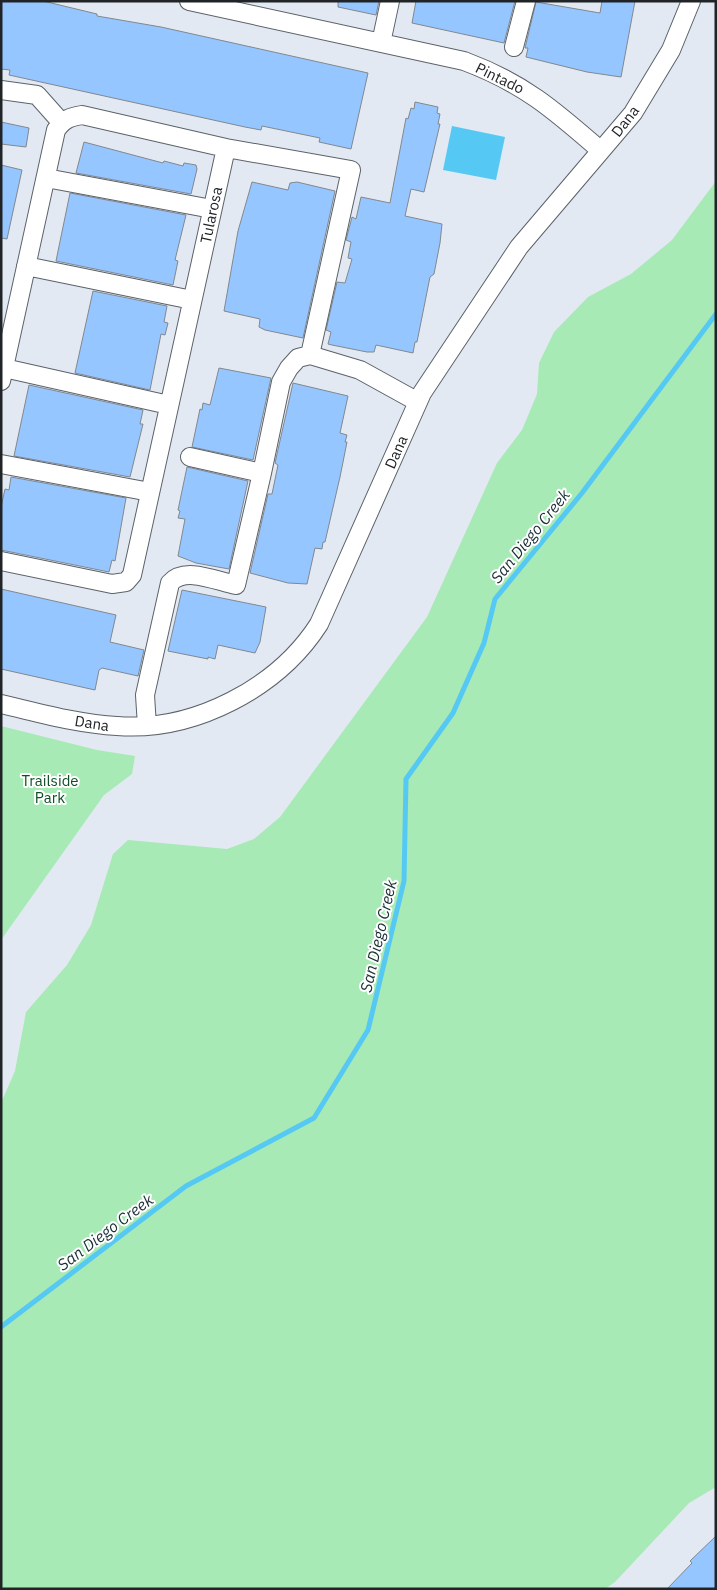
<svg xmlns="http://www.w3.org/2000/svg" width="717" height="1590" font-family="'IBM Plex Sans',sans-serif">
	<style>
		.green { fill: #a7eab5 }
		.water { fill: #55c9f3 }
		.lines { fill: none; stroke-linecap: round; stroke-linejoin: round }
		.stream { stroke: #55c9f3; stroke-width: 5 }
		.building { fill: #96c6ff; stroke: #818890 }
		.minor-casing { stroke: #5c6269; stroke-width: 20 }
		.minor { stroke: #fff; stroke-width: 18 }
		.labels { text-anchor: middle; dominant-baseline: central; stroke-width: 4; stroke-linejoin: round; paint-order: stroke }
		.street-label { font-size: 15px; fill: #212427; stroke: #fff }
		.park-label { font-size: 15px; fill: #114d26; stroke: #fff }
		.water-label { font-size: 16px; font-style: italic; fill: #1a2e36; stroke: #fff }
	</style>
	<rect width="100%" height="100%" fill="#e2e9f2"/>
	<!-- green -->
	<path class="green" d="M716 181V1487L689 1503 615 1582 605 1589H1V1103L15 1071 26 1012 67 965 91 925 113 854 128 840 227 849 254 839 280 817 427 617 497 463 522 430 537 394 539 363 554 332 588 297 631 274 672 240Z
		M1 726 97 750 135 756 132 774 104 795 1 940Z"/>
	<!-- water -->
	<path class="water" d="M452 126 505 137 496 180 443 170Z"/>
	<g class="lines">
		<!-- stream -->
		<path class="stream" d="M1 1327 186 1186 314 1118 368 1030 404 881 406 779 453 713 484 643 495 599 582 493 716 314"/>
	</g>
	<!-- building -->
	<path class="building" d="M1 1H43L97 14V16L161 27 368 73 351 149 319 142 320 138 262 126 261 130 245 127 9 75 10 70 1 69Z
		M338 1H379L376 15 338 7Z
		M416 1H515L504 43 412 23Z
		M602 1H635L621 77 587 72 526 57 528 48H525L536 2 600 13Z
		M415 102 438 107 437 113 440 114 438 124H440L424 192 411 189 405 216 442 224 440 243 434 274 430 277 417 342H415L413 353 376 345 374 352H367L332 345 328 344 331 332 326 330 337 282 345 283 352 259 348 258 351 242 346 240 352 217 356 219 361 197 390 203 406 118 408 119 411 108 414 109Z
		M1 122 29 128 26 147 1 144Z
		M84 142 163 163 164 161 183 166 184 163 196 165 197 169 191 194 76 173Z
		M1 165 22 170 7 239 1 238Z
		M252 182 288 190 290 183 297 182 335 191 303 338 265 330 259 327 260 319 224 311 238 231Z
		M70 193 186 215 175 260 178 261 173 285 56 261Z
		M93 291 167 306 164 322 168 323 165 335 161 334 150 390 75 373Z
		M219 368 271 378 253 460 192 447 200 409 202 410 203 403 210 405Z
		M293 383 348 396 340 433 347 435 345 442H347L340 477 325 542H323L322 549 315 548 307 584 288 583 250 573 268 494H272L278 465 275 463Z
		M29 385 143 410 140 424H143L130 477 14 456Z
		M187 467 248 481 229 569 196 563 178 556 185 519 178 518 180 511 178 510Z
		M11 477 126 498 115 561 112 560 109 572 1 550V507L5 489 9 490Z
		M1 589 116 615 110 642 144 650 138 676 102 668 99 670 95 690 1 669Z
		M182 590 266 607 260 642 255 653 218 645 215 659 208 657V659L168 651Z
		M716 1536V1589H667L692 1563 690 1561Z"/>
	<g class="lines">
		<defs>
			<path id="minor" d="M189 1 464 61C523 83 553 109 600 150
				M381 43 390 1
				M514 47 526 1
				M1 90 37 95 61 122
				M226 148 351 170 310 355
				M46 178 212 209
				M26 266 192 300
				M4 368 169 405
				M1 381 56 130C64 119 70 117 82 115L226 148 132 575 126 582 112 584 1 561
				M190 457 262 473 281 382 289 368 298 358 310 355 360 370 418 402
				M1 464 150 492
				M1 704C40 713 78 724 117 726 194 732 278 688 319 624L422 393 519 247 633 113 671 50 691 1
				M147 726 145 695 170 583C185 566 216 581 236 585L262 473"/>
		</defs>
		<!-- minor casing -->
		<use href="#minor" class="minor-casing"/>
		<!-- minor -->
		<use href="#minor" class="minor"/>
	</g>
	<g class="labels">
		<!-- street labels -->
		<g class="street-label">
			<text transform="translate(500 78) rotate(26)">Pintado</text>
			<text transform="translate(625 121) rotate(-52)">Dana</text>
			<text transform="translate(211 215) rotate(-78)">Tularosa</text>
			<text transform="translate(396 452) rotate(-66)">Dana</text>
			<text transform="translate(92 723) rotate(9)">Dana</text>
		</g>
		<!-- park labels -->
		<g class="park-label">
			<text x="50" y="780">Trailside<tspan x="50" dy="17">Park</tspan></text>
		</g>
		<!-- water labels -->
		<g class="water-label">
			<text transform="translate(530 536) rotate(-51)">San Diego Creek</text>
			<text transform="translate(378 936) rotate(-77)">San Diego Creek</text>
			<text transform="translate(105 1232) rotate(-37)">San Diego Creek</text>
		</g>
	</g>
	<!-- border -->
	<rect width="717" height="1590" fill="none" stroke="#212427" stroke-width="5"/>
</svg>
